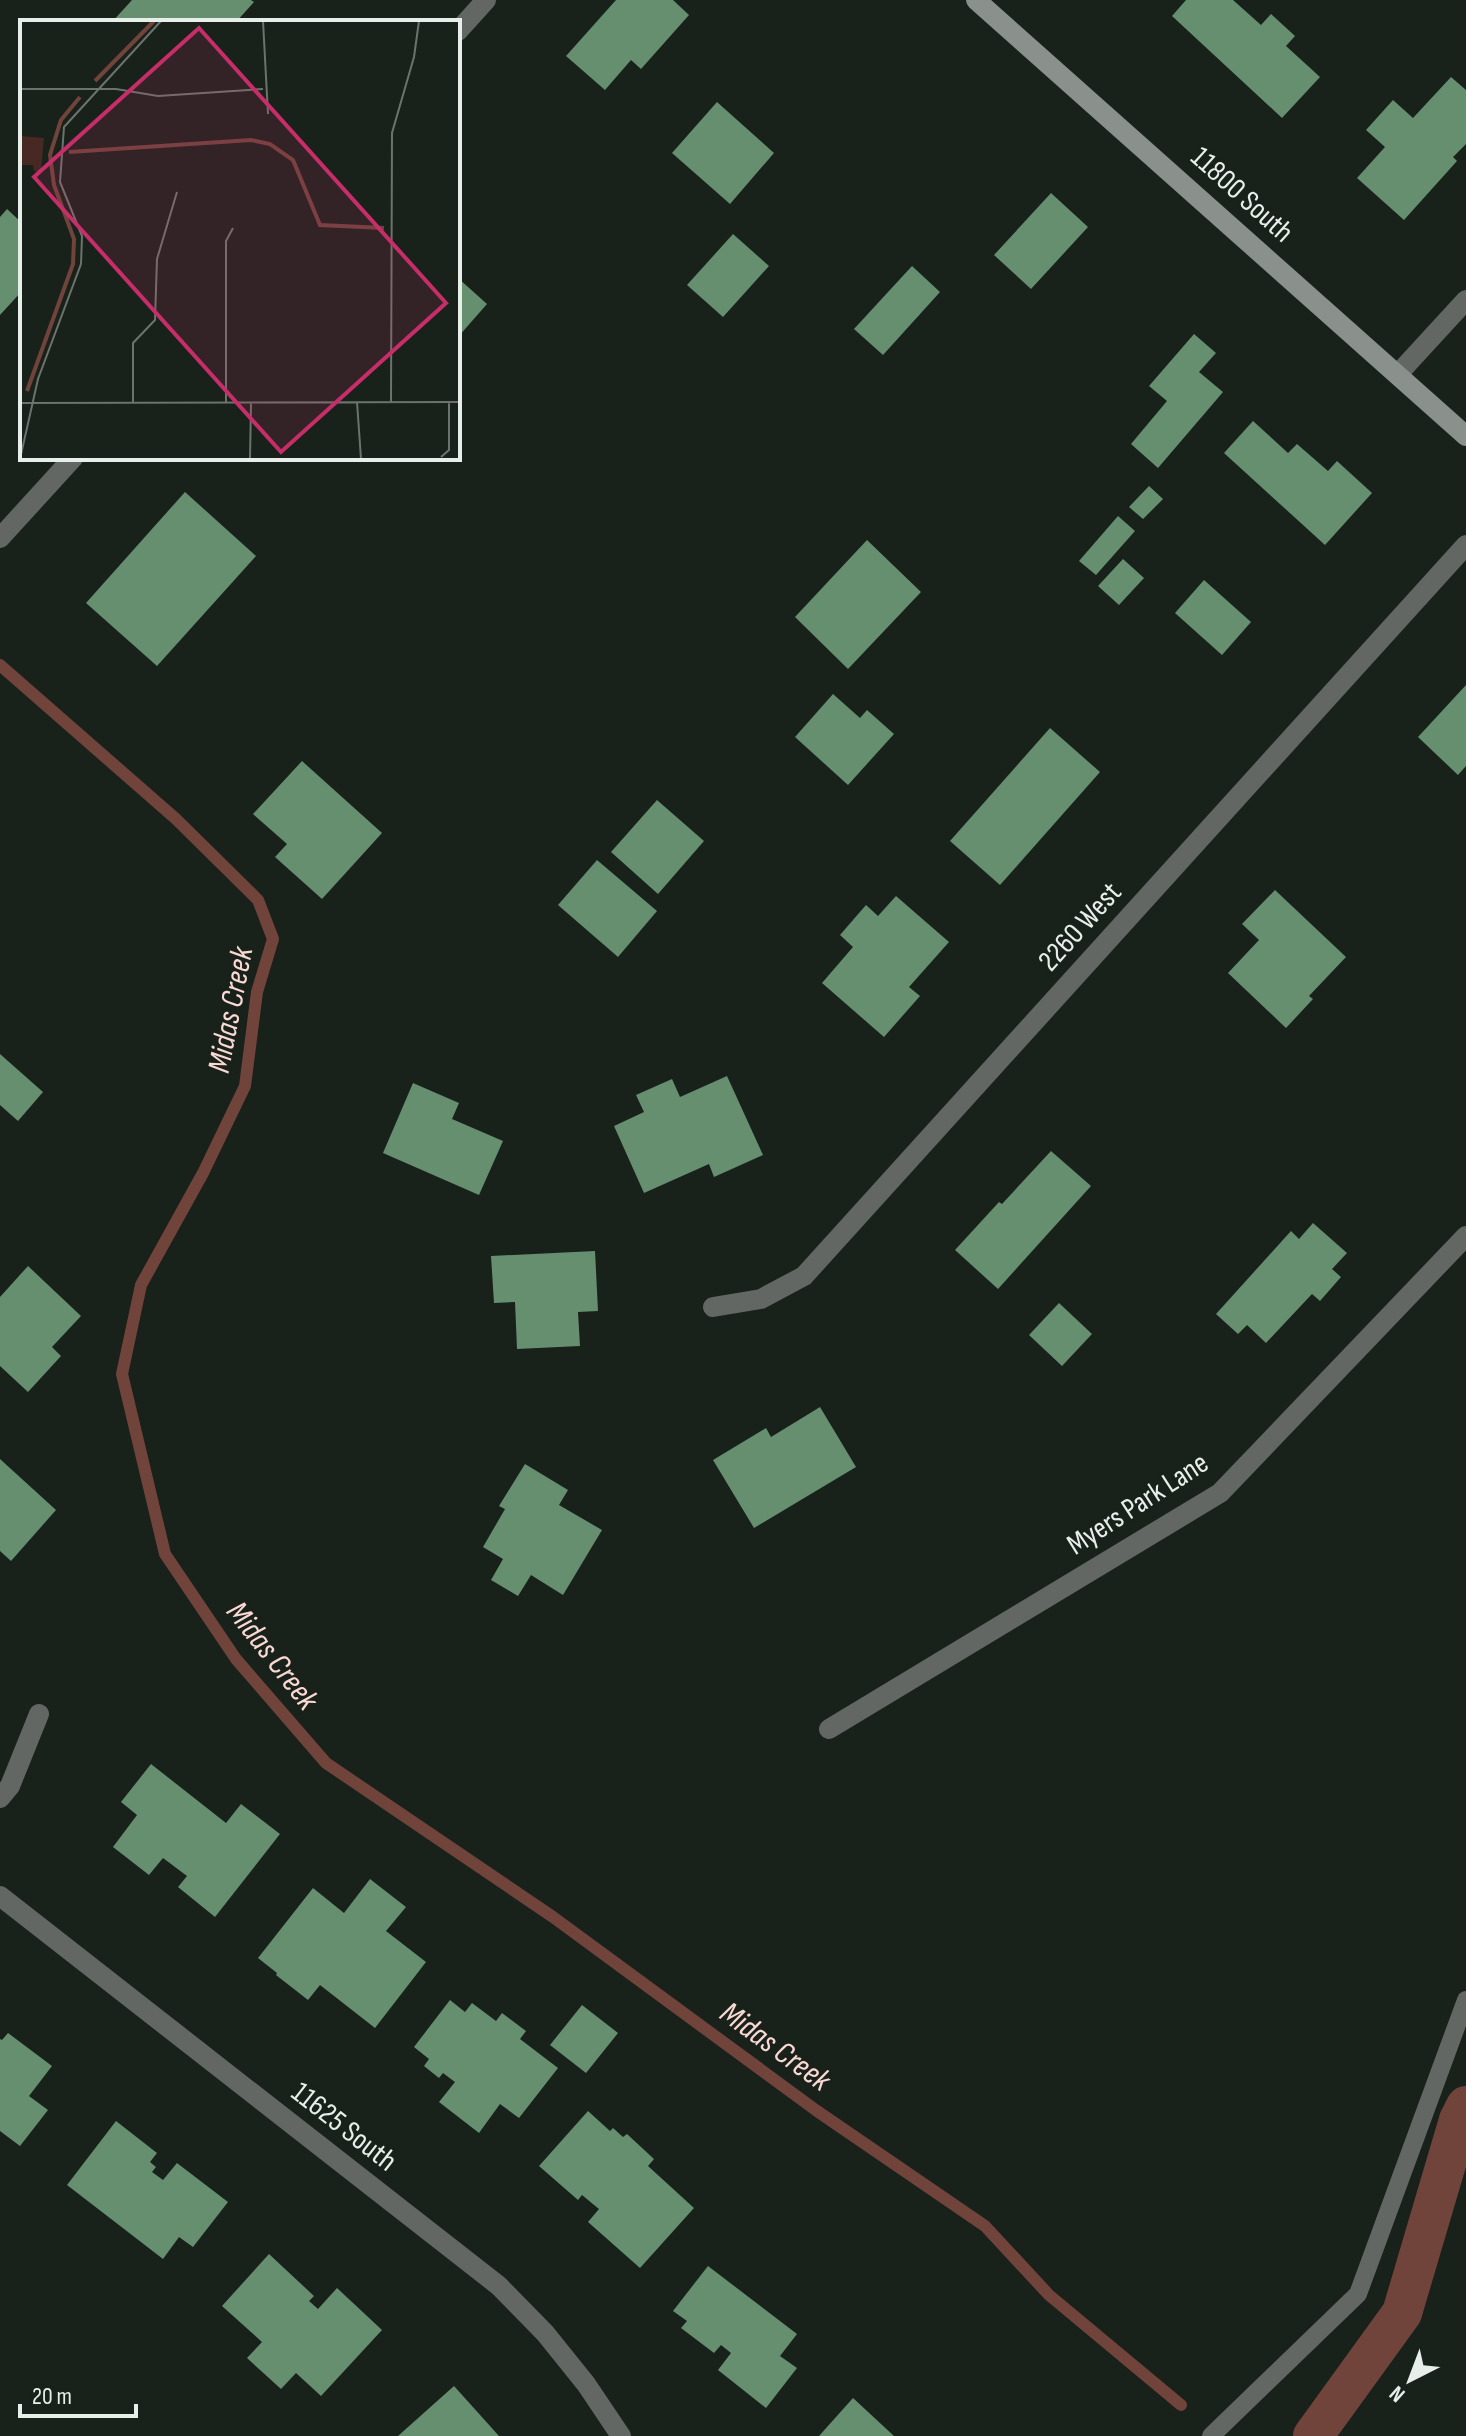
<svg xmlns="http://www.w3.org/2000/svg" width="1466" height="2436" font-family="'Sofia Sans Condensed',sans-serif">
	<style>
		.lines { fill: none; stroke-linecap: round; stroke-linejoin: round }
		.stream { stroke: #70433b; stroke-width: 12 }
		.canal { stroke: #70433b; stroke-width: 40 }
		.building { fill: #668f70 }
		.lane { stroke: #636764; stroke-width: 18 }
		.street { stroke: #636764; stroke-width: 20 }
		.secondary { stroke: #8a918c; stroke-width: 20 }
		.labels { text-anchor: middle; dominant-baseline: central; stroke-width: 6; stroke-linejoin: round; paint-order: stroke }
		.street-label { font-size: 30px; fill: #e8eee9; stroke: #19211b }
		.water-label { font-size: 32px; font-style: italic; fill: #fad9d3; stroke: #19211b }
		.inset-river { fill: none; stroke: #70433b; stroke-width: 4 }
		.inset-road { fill: none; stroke: #6c736d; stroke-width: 2 }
		.view { fill: #c62d69; fill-opacity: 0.15; stroke: #c62d69; stroke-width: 4 }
		.inset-edge { fill: none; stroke: #e8eee9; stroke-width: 4 }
	</style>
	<rect width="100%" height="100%" fill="#19211b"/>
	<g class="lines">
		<!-- stream -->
		<path class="stream" d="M0 665 176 819 258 900 273 939 257 992 245 1086 203 1173 141 1285 122 1374 165 1554 236 1659 326 1763 553 1917 817 2111 985 2226 1049 2295 1181 2405"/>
		<!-- canal -->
		<path class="canal" d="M1313 2436 1402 2313 1459 2120 1466 2106"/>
	</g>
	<!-- building -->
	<path class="building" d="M132 0H251L254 2 236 22H112Z
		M616 0H673L689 15 641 69 631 60 605 90 566 56Z
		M1186 0H1233L1261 25 1271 14 1295 36 1286 46 1320 77 1282 118 1172 16Z
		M1451 77 1466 90V144L1453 157 1457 161 1404 220 1357 178 1385 147 1366 130 1393 100 1413 118Z
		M717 102 774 153 730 204 672 153Z
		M1051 193 1088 227 1031 289 994 255Z
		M7 209 22 223V291L0 315V217Z
		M733 234 769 266 723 317 687 285Z
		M912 266 940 292 883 355 854 329Z
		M458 278 487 304 458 337Z
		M1194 334 1216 353 1199 372 1223 392 1158 468 1131 444 1167 401 1149 386Z
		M1253 421 1288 453 1297 444 1328 471 1337 461 1372 493 1325 545 1224 453Z
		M1149 486 1163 499 1143 519 1129 507Z
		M185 492 256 556 157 666 86 603Z
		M1118 516 1135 531 1096 575 1079 561Z
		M867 540 921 592 848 669 795 617Z
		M1123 559 1144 578 1119 605 1098 586Z
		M1204 580 1251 622 1222 655 1175 613Z
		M1466 685V766L1458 775 1418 737Z
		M833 694 860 718 867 710 894 734 848 785 795 737Z
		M1050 728 1100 772 1000 885 950 841Z
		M302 761 382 833 322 899 275 857 287 844 253 814Z
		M657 800 704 841 658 894 611 852Z
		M597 860 657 911 618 957 558 905Z
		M1275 890 1346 957 1309 996 1313 999 1286 1028 1228 973 1259 940 1242 924Z
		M896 896 949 942 909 987 920 996 884 1037 822 983 853 947 840 935 866 905 878 916Z
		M0 1054 43 1092 18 1121 0 1105Z
		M727 1076 763 1155 714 1177 709 1164 644 1193 614 1126 644 1112 636 1095 672 1079 680 1097Z
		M413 1083 459 1103 452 1119 503 1141 479 1195 383 1153Z
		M1051 1151 1091 1186 998 1289 955 1250 999 1202 1002 1204Z
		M1313 1223 1347 1253 1332 1269 1341 1277 1320 1301 1312 1294 1266 1343 1247 1325 1238 1334 1216 1314 1291 1231 1299 1239Z
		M595 1251 598 1311 578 1312 580 1346 517 1349 515 1302 494 1303 491 1256Z
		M28 1266 81 1316 52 1347 61 1356 28 1392 0 1366V1297Z
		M1059 1303 1092 1334 1062 1366 1029 1335Z
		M820 1407 856 1467 754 1528 713 1460 766 1428 771 1437Z
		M0 1459 56 1510 11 1561 0 1551Z
		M525 1464 568 1490 559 1505 602 1530 563 1595 531 1575 518 1596 491 1580 503 1559 483 1547 505 1509 499 1506Z
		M151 1764 226 1823 241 1804 280 1834 215 1917 178 1887 187 1876 163 1858 149 1875 113 1847 137 1815 121 1802Z
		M370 1879 406 1907 386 1931 426 1962 375 2028 320 1985 308 2000 276 1975 277 1973 258 1958 313 1888 344 1913Z
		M450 2000 465 2012 472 2003 496 2021 502 2013 526 2031 520 2039 558 2068 519 2118 500 2104 479 2133 439 2102 455 2082 443 2073 439 2078 424 2066 429 2059 414 2047Z
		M582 2005 618 2033 586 2073 550 2045Z
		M8 2033 52 2066 29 2096 48 2110 20 2146 0 2131V2039L2 2040Z
		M588 2111 610 2131 613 2128 623 2137 627 2134 654 2159 648 2166 694 2208 640 2268 588 2222 599 2209 582 2195 578 2200 539 2166Z
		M116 2121 157 2153 150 2162 156 2167 152 2172 163 2180 177 2163 228 2202 193 2247 179 2237 163 2259 67 2185Z
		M269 2254 314 2296 309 2301 318 2309 337 2288 382 2330 321 2396 296 2373 281 2389 247 2358 262 2342 222 2306Z
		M708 2266 797 2334 780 2356 797 2368 766 2408 718 2370 731 2353 721 2345 714 2353 681 2328 687 2321 673 2311Z
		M454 2386 499 2436H398Z
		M853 2398 894 2436H819Z"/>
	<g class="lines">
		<!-- lane -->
		<path class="lane" d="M1211 2436 1358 2294 1466 2000"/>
		<!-- street -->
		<path class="street" d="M458 31 486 0
			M1398 374 1466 300
			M0 538 73 458
			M713 1307 761 1299 804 1276 1466 545
			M829 1729 1220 1493 1466 1236
			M0 1798 10 1786 39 1714
			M0 1896 499 2286 545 2333 586 2384 621 2436"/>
		<!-- secondary -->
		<path class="secondary" d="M976 0 1466 436"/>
	</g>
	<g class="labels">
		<!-- street labels -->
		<g class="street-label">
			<text transform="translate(1242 195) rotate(42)">11800 South</text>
			<text transform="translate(1080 927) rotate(-48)">2260 West</text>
			<text transform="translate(1138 1504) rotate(-33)">Myers Park Lane</text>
			<text transform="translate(344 2127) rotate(38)">11625 South</text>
		</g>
		<!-- water labels -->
		<g class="water-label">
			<text transform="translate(231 1010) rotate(-79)">Midas Creek</text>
			<text transform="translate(272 1656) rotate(52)">Midas Creek</text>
			<text transform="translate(775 2047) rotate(36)">Midas Creek</text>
		</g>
	</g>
	<!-- overview -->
	<g transform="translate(20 20)">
		<rect width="440" height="440" fill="#19211b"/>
		<path d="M0 116 24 118 21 151H14L13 145H0Z" fill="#482823"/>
		<path class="inset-river" d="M75 61 134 1M49 132 231 120 250 124 273 140 300 205 364 208M7 371 53 244 54 219 34 165 30 135 41 100 60 77"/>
		<path class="inset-road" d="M243 1 248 94M0 69H96L138 76 243 69M0 209V241M113 382V323L135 300 137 239 157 172M206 382V221L213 208M337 382 341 439M371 382 372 113 394 37 399 1M0 383 440 382M421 437 429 430V382M0 439 18 359 61 244 62 216 40 162 44 107 141 1M230 439 231 383"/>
		<path class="view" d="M179 8 426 283 261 432 14 157Z"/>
		<rect width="440" height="440" class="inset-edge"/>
	</g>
	<!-- north arrow -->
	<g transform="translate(1410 2380) rotate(222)" stroke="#19211b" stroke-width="6" paint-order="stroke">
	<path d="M0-6L14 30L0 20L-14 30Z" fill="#e8eee9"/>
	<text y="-12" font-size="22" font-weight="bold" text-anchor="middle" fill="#e8eee9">N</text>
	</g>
	<!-- scale -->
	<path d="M20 2404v12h116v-12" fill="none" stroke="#e8eee9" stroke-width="4"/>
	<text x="32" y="2404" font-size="24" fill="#e8eee9" stroke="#19211b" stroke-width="6" paint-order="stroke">20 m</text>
</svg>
